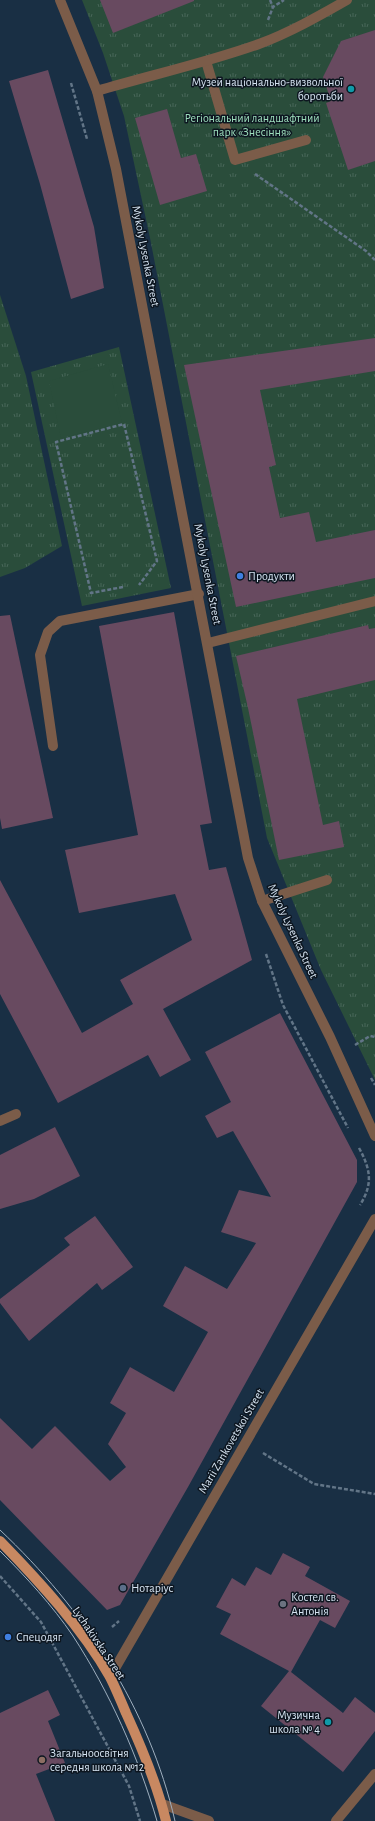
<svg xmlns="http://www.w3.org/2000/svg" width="375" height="1821" font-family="'Alegreya Sans',sans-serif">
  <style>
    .park { fill: url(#park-tufts) }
    .garden { fill: #2a4d3b }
    .building { fill: #684a60 }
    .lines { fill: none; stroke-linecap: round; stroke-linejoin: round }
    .path { stroke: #627587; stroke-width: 2.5; stroke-dasharray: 4 2; stroke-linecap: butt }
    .service { stroke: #7b5c49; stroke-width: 10 }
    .minor { stroke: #7b5c49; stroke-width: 10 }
    .primary { stroke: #c88861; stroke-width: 10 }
    .tram { stroke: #9fafbf; stroke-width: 1 }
    .culture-dot { fill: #0f9aa8; stroke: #0d1620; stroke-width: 1.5 }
    .shop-dot { fill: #3f7fe0; stroke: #0d1620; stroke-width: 1.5 }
    .service-dot { fill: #5c6f8a; stroke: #0d1620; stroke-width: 1.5 }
    .worship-dot { fill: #6b7280; stroke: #0d1620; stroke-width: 1.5 }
    .education-dot { fill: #8d6e63; stroke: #0d1620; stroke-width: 1.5 }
    .labels { text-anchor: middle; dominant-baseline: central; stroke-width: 3; stroke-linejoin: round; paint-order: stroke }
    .poi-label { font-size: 12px; fill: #d6e4f2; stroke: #0d1620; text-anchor: start }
    .park-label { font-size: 12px; fill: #9edfbd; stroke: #0d1620 }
    .street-label { font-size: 12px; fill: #d6e4f2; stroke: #0d1620 }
  </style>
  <defs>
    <pattern id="park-tufts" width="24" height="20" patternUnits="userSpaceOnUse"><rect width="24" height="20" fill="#2a4d3b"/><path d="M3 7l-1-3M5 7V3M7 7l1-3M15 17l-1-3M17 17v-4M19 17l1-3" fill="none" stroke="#486658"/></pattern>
  </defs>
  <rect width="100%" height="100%" fill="#192f44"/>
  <g class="park">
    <polygon points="82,0 375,0 375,1080 321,970 267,838 150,238 124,116 103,53"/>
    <polygon points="0,295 26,376 62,546 25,568 0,577"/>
    <polygon points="119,347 171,588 82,606 31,372"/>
  </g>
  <polygon class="garden" points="108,364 122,423 61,438 49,381"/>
  <g class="building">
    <polygon points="100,0 194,0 194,1 113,33"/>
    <polygon points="375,30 375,161 348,170 326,103 331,101 323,77 341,41"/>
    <polygon points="48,70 94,227 104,288 71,299 40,184 9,81"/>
    <polygon points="167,109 181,158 196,154 207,191 160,205 135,118"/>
    <polygon points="375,338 375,371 260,390 276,465 269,467 280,518 309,512 316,542 375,530 375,578 236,607 184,365"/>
    <polygon points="174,612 212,823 200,825 209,870 226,867 252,960 163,1009 191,1060 160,1077 148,1055 58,1103 0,994 0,880 82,1033 133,1004 120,980 192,940 175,894 79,913 65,850 138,835 99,626"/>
    <polygon points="10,615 53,818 2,829 0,818 0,616"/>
    <polygon points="368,625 369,629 375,628 375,680 297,699 323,825 339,821 344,847 279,860 248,708 236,656"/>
    <polygon points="280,1013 357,1160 357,1182 188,1487 120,1605 107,1610 0,1500 0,1418 32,1449 55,1426 110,1481 126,1467 108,1444 126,1413 110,1403 130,1367 174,1392 208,1332 163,1306 185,1266 227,1289 256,1243 221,1232 239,1190 271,1197 233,1131 217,1138 205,1116 231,1102 205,1052"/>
    <polygon points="55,1127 80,1176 34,1199 0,1209 0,1155"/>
    <polygon points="95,1216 133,1267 102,1290 97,1283 29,1341 0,1303 0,1299 70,1245 64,1238"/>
    <polygon points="283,1553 310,1567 305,1576 350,1601 335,1628 320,1620 291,1672 343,1713 355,1697 375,1713 375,1731 343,1772 261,1706 289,1671 220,1634 231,1614 216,1607 232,1578 245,1586 256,1567 271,1575"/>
    <polygon points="48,1690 60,1715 48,1721 65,1763 36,1774 55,1821 0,1821 0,1713"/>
  </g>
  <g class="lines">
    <g class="path">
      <polyline points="270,0 273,7"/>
      <polyline points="268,20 273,7 284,0"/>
      <polyline points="71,83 87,139"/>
      <polyline points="255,174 366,251 375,260"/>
      <polyline points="123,587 91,593 56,442 124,424 157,561 139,585"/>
      <polyline points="266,954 283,1005 348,1128"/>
      <polyline points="355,1045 370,1036 375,1037"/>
      <polyline points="371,1078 375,1085"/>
      <path d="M359,1148C371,1170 373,1184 360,1205"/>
      <polyline points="263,1453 314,1484 375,1494"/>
      <polyline points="0,1576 41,1622 129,1786 140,1821"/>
      <polyline points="112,1627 119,1621"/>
    </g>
    <g class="service">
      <polyline points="206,61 235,160 306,140"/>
      <path d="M97,91C151,75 206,63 259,44C289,33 319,16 347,0"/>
      <polyline points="208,643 375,601"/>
      <polyline points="53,746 40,655 48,632 60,621 199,594"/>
      <polyline points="262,901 327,880"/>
    </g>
    <g class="minor">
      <polyline points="60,0 97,91 116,169 248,858 262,901 330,1037 375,1136"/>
      <polyline points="0,1121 16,1114"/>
      <polyline points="110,1677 375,1219"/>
      <polyline points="162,1804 209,1821"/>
      <polyline points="336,1821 375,1774"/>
    </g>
    <path class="primary" d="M0,1541C39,1581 82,1628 110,1677C116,1689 121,1701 126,1713C142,1748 157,1784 166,1821"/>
    <g class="tram">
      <path d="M0,1530C84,1609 149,1708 175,1821"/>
      <path d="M0,1551C26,1577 52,1605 73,1636C110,1693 138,1756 157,1821"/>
    </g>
  </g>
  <g class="culture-dot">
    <circle cx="351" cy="89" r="4"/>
    <circle cx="328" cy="1722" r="4"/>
  </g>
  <g class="shop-dot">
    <circle cx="240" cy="576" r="4"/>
    <circle cx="8" cy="1637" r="4"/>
  </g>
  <circle class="service-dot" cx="123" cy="1588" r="4"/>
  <circle class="worship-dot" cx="283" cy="1604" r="4"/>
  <circle class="education-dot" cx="42" cy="1760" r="4"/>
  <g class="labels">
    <g class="poi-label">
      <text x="343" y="82" text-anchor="end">Музей національно-визвольної<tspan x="343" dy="14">боротьби</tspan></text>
      <text x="248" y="576">Продукти</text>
      <text x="131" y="1588">Нотаріус</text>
      <text x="291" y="1597">Костел св.<tspan x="291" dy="14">Антонія</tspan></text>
      <text x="16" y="1637">Спецодяг</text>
      <text x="320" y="1715" text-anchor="end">Музична<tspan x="320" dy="14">школа № 4</tspan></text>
      <text x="50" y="1753">Загальноосвітня<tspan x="50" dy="14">середня школа №12</tspan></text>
    </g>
    <g class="park-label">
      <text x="252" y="118">Регіональний ландшафтний<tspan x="252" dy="14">парк «Знесіння»</tspan></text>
    </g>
    <g class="street-label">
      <text transform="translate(146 256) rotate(79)">Mykoly Lysenka Street</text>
      <text transform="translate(208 574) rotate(79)">Mykoly Lysenka Street</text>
      <text transform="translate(293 931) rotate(65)">Mykoly Lysenka Street</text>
      <text transform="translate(231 1441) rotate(-60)">Marii Zankovetskoi Street</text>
      <text transform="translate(99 1643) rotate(56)">Lychakivska Street</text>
    </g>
  </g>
</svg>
